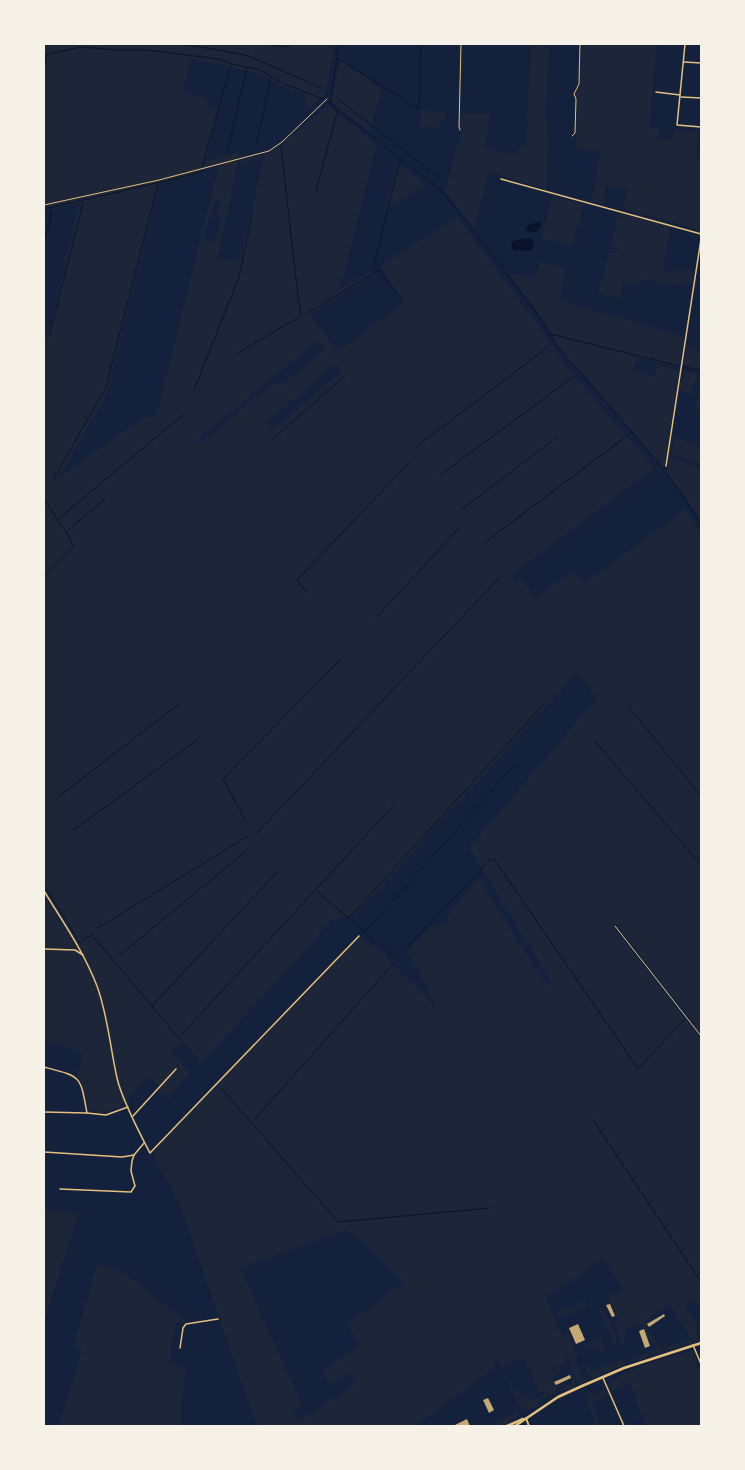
<svg xmlns="http://www.w3.org/2000/svg" width="745" height="1470" font-family="Mulish,sans-serif">
  <style>
    .green { fill: #1d2539; fill-rule: evenodd }
    .water { fill: #0b132b }
    .lines { fill: none; stroke-linecap: round; stroke-linejoin: round }
    .stream { stroke: #0b132b; stroke-width: 1 }
    .building { fill: #c6a872 }
    .path { stroke: #e5c07b; stroke-width: 1 }
    .service { stroke: #e5c07b; stroke-width: 1 }
    .minor { stroke: #e5c07b; stroke-width: 1.5 }
    .tertiary { stroke: #e5c07b; stroke-width: 2 }
    .secondary { stroke: #e5c07b; stroke-width: 2.5 }
  </style>
  <rect width="100%" height="100%" fill="#14213d"/>
  <g class="green">
    <path d="M44,44H333V56L325,94L303,114L306,103L305,95L287,88L257,73L190,58L183,93L205,97L210,107L219,110L205,161L239,152L232,192L217,258L240,261L264,157L242,164V160L269,153L278,148L328,105L376,145L340,289L373,270L378,272L310,314L338,352L404,302L380,266L457,217L529,313L566,366L654,468L511,575L517,582L521,579L535,598L574,570L585,583L685,510L701,533V1034L687,1015V1013L675,998L673,999L616,924L613,926L701,1039V1310L694,1299L686,1305L685,1307L696,1324L695,1331L699,1338L698,1341L670,1351L667,1350L664,1345L666,1347L691,1339L670,1304L645,1320L649,1326L647,1328L659,1347H662L663,1350L661,1353L654,1356L651,1352L657,1350L656,1348L657,1347L653,1341L649,1343L643,1324L626,1329L623,1345L617,1333L618,1331L615,1324L619,1322L608,1297L623,1290L603,1258L583,1271L584,1273L545,1297L558,1325L557,1326L563,1337L569,1335L575,1348L571,1355V1357L576,1350L579,1355L576,1356L575,1360L583,1378L587,1376L588,1379L587,1381L581,1384L578,1382L566,1355L564,1357L566,1362L551,1369L552,1372L561,1367L562,1370L552,1375L557,1392L544,1399L542,1398V1395L546,1392L545,1390L541,1393L539,1391L524,1358L510,1363L509,1362V1364L501,1368L497,1360L494,1361V1368L415,1426H257L181,1208L154,1157V1150L359,936L384,953L396,968L426,996L441,1017L407,950L430,927L446,925L450,912L478,878L547,986L552,983L469,848L597,698L577,673L356,914L331,920L292,966L199,1064L180,1042L171,1052L190,1073L168,1099L156,1088L158,1085L149,1076C133,1093 118,1118 92,1112C82,1103 86,1085 77,1075L83,1053L44,1041V337L49,331L79,203L44,211ZM219,165L156,416L144,417L58,478L107,393L159,184L201,173L202,170ZM216,199L221,200L216,216L222,218L214,242L203,239ZM318,340L325,350L280,386L274,382L200,444L197,440ZM336,364L341,372L272,429L267,422ZM346,1230L363,1242L404,1282L347,1325L361,1345L321,1372L331,1384L348,1373L356,1383L300,1421L292,1414L302,1405L240,1268Z"/>
    <polygon points="531,44 549,44 545,117 547,120 548,147 546,189 489,172 474,228 445,192 458,143 461,141 461,113 490,113 485,148 515,155 523,145 526,145"/>
    <polygon points="582,44 657,44 649,128 659,129 658,139 673,141 674,130 698,132 696,157 701,158 701,230 624,209 627,188 606,185 603,204 592,201 600,151 576,149 576,94 580,86"/>
    <polygon points="340,61 382,88 370,129 372,134 334,104 332,101"/>
    <polygon points="420,110 445,112 444,121 439,121 439,128 421,126"/>
    <polygon points="397,162 426,186 386,208"/>
    <polygon points="553,196 584,205 572,245 541,238"/>
    <path d="M622,214L670,226L663,272L675,270L694,271L692,283C682,288 656,281 645,279L640,280L639,286L623,282L620,299L598,294L609,253H616L618,248L612,242L618,215Z"/>
    <polygon points="540,261 565,268 561,285 563,286 560,300 684,337 680,365 677,364 676,367 636,357 633,370 652,377 655,377 658,365 679,371 666,456 663,469 639,439 592,386 593,384 583,373 581,374 557,345 550,329 508,272 535,279"/>
    <polygon points="689,347 701,352 701,362 699,369 683,365 686,349"/>
    <polygon points="684,371 698,374 691,394 679,390"/>
    <polygon points="698,397 701,397 701,412 694,409"/>
    <polygon points="675,437 701,447 701,460 699,464 672,454"/>
    <polygon points="669,457 701,469 701,520 667,472"/>
    <polygon points="44,1209 78,1214 44,1322"/>
    <polygon points="97,1265 116,1267 187,1322 176,1323 169,1363 185,1368 180,1426 59,1426 82,1351 74,1344"/>
    <polygon points="585,1301 587,1304 586,1307 562,1317 558,1315 557,1313"/>
    <path d="M597,1306L602,1308L603,1310L601,1311H604C608,1320 618,1337 616,1345L614,1346L612,1342L614,1340Z"/>
    <polygon points="601,1337 603,1345 606,1346 602,1352 583,1345"/>
    <polygon points="625,1347 630,1359 648,1353 648,1357 635,1362 631,1361 624,1348"/>
    <path d="M694,1350L697,1358L695,1361L697,1364L696,1369L698,1371L699,1368L701,1372V1426H647L642,1415L625,1423V1426L619,1410H620L625,1422L642,1414L637,1403L631,1384L612,1391L618,1407L614,1401L609,1384C626,1368 670,1357 694,1350Z"/>
    <polygon points="619,1353 622,1355 625,1361 622,1366 593,1378 590,1377 586,1368 587,1364 588,1364 591,1371 604,1365 605,1367 622,1359"/>
    <polygon points="569,1368 576,1383 575,1386 560,1391 559,1389 573,1383 569,1373"/>
    <polygon points="505,1373 514,1392 517,1391 523,1398 535,1394 536,1396 529,1399 532,1401 538,1398 540,1402 539,1405 528,1411 521,1408 517,1402 504,1374"/>
    <polygon points="605,1389 608,1396 592,1403 601,1426 595,1426 593,1422 594,1419 586,1401 588,1400 584,1395 590,1392 593,1395 598,1397 600,1395 599,1392"/>
    <path d="M516,1409L518,1414C516,1423 503,1426 494,1426L516,1411Z"/>
  </g>
  <g class="water">
    <polygon points="538,222 541,223 542,226 536,232 531,232 526,230 528,225"/>
    <path d="M530,238L534,240C535,245 533,248 530,251L514,250C511,247 510,245 513,241Z"/>
  </g>
  <g class="lines">
    <g class="stream">
      <polyline points="179,44 225,51 249,56 321,88"/>
      <polyline points="262,44 288,47 288,44"/>
      <polyline points="44,55 81,47 116,50 145,50 220,59 232,64 259,70 287,85 325,100"/>
      <polyline points="337,58 419,109 421,44"/>
      <polyline points="44,67 47,55"/>
      <polyline points="339,100 443,181"/>
      <polyline points="328,102 444,193 535,311 556,345 639,440 664,470"/>
      <path d="M330,103C332,83 337,64 338,44"/>
      <polyline points="256,146 271,77"/>
      <polyline points="227,154 247,68"/>
      <polyline points="202,167 231,65"/>
      <polyline points="316,191 338,109"/>
      <polyline points="44,209 157,183"/>
      <polyline points="44,241 50,222 51,208"/>
      <polyline points="373,270 400,160"/>
      <polyline points="309,312 379,270 402,300"/>
      <polyline points="550,334 679,366"/>
      <polyline points="44,342 49,336 83,203"/>
      <polyline points="236,354 301,316 298,296 281,148"/>
      <polyline points="683,367 701,371"/>
      <polyline points="194,390 239,277 253,211"/>
      <polyline points="275,437 346,375"/>
      <polyline points="413,449 548,347"/>
      <polyline points="666,473 701,523"/>
      <polyline points="439,476 573,377"/>
      <polyline points="53,480 106,387 158,183 201,172 201,170"/>
      <polyline points="44,499 66,532 106,498"/>
      <polyline points="461,510 557,437"/>
      <polyline points="57,520 184,414"/>
      <polyline points="484,543 632,432"/>
      <polyline points="44,576 74,546 66,532"/>
      <polyline points="307,593 297,580 410,462"/>
      <polyline points="375,619 459,528"/>
      <polyline points="628,706 701,796"/>
      <polyline points="594,740 701,865"/>
      <polyline points="57,798 180,703"/>
      <polyline points="246,821 223,779 340,660"/>
      <polyline points="74,830 197,740"/>
      <polyline points="254,836 500,577"/>
      <polyline points="494,859 638,1069 685,1019"/>
      <polyline points="44,885 80,943 83,941"/>
      <polyline points="318,892 396,959 491,859"/>
      <polyline points="349,918 543,705"/>
      <polyline points="98,928 248,836"/>
      <polyline points="365,932 517,762"/>
      <polyline points="84,939 92,935 198,1061"/>
      <polyline points="120,955 245,852"/>
      <polyline points="152,1006 279,870"/>
      <polyline points="181,1035 394,805"/>
      <polyline points="221,1088 338,1222 490,1208"/>
      <polyline points="591,1117 701,1282"/>
      <polyline points="253,1121 395,962"/>
    </g>
  </g>
  <g class="building">
    <polygon points="610,1304 615,1316 612,1317 606,1305"/>
    <polygon points="664,1314 665,1316 649,1327 647,1324"/>
    <polygon points="578,1324 585,1340 576,1344 569,1328"/>
    <polygon points="644,1329 650,1346 645,1348 639,1331"/>
    <polygon points="570,1375 571,1378 556,1385 554,1382"/>
    <polygon points="488,1398 494,1410 489,1413 483,1400"/>
    <polygon points="467,1419 470,1426 453,1426"/>
  </g>
  <g class="lines">
    <polyline class="path" points="44,205 159,180 269,151 282,142 327,99"/>
    <g class="service">
      <polyline points="460,130 459,126 461,44"/>
      <polyline points="572,136 575,133 576,99 574,94 579,84 580,44"/>
      <polyline points="615,926 701,1036"/>
    </g>
    <g class="minor">
      <polyline points="685,44 677,125 701,127"/>
      <polyline points="684,62 701,63"/>
      <polyline points="656,92 680,95"/>
      <polyline points="681,97 701,98"/>
      <polyline points="501,179 701,234"/>
      <polyline points="666,466 701,239"/>
      <path d="M44,891C63,922 84,952 97,986C108,1016 110,1047 117,1078C122,1100 139,1132 150,1153L359,936"/>
      <polyline points="44,949 75,950 83,955"/>
      <path d="M44,1067C82,1077 80,1075 87,1113"/>
      <polyline points="44,1112 87,1113 106,1115 128,1107"/>
      <polyline points="133,1116 176,1069"/>
      <polyline points="44,1152 122,1157 134,1155"/>
      <polyline points="60,1189 131,1192 135,1186 131,1171 132,1161 134,1155 144,1143"/>
      <polyline points="693,1345 701,1364"/>
      <polyline points="180,1348 183,1328 186,1324 218,1319"/>
      <polyline points="603,1378 624,1426"/>
    </g>
    <polyline class="tertiary" points="526,1418 529,1426"/>
    <g class="secondary">
      <polyline points="507,1426 523,1419"/>
      <polyline points="515,1426 558,1397 582,1386 624,1368 701,1343"/>
    </g>
  </g>
  <rect width="745" height="1470" fill="none" stroke="#f6f1e7" stroke-width="90"/>
</svg>
